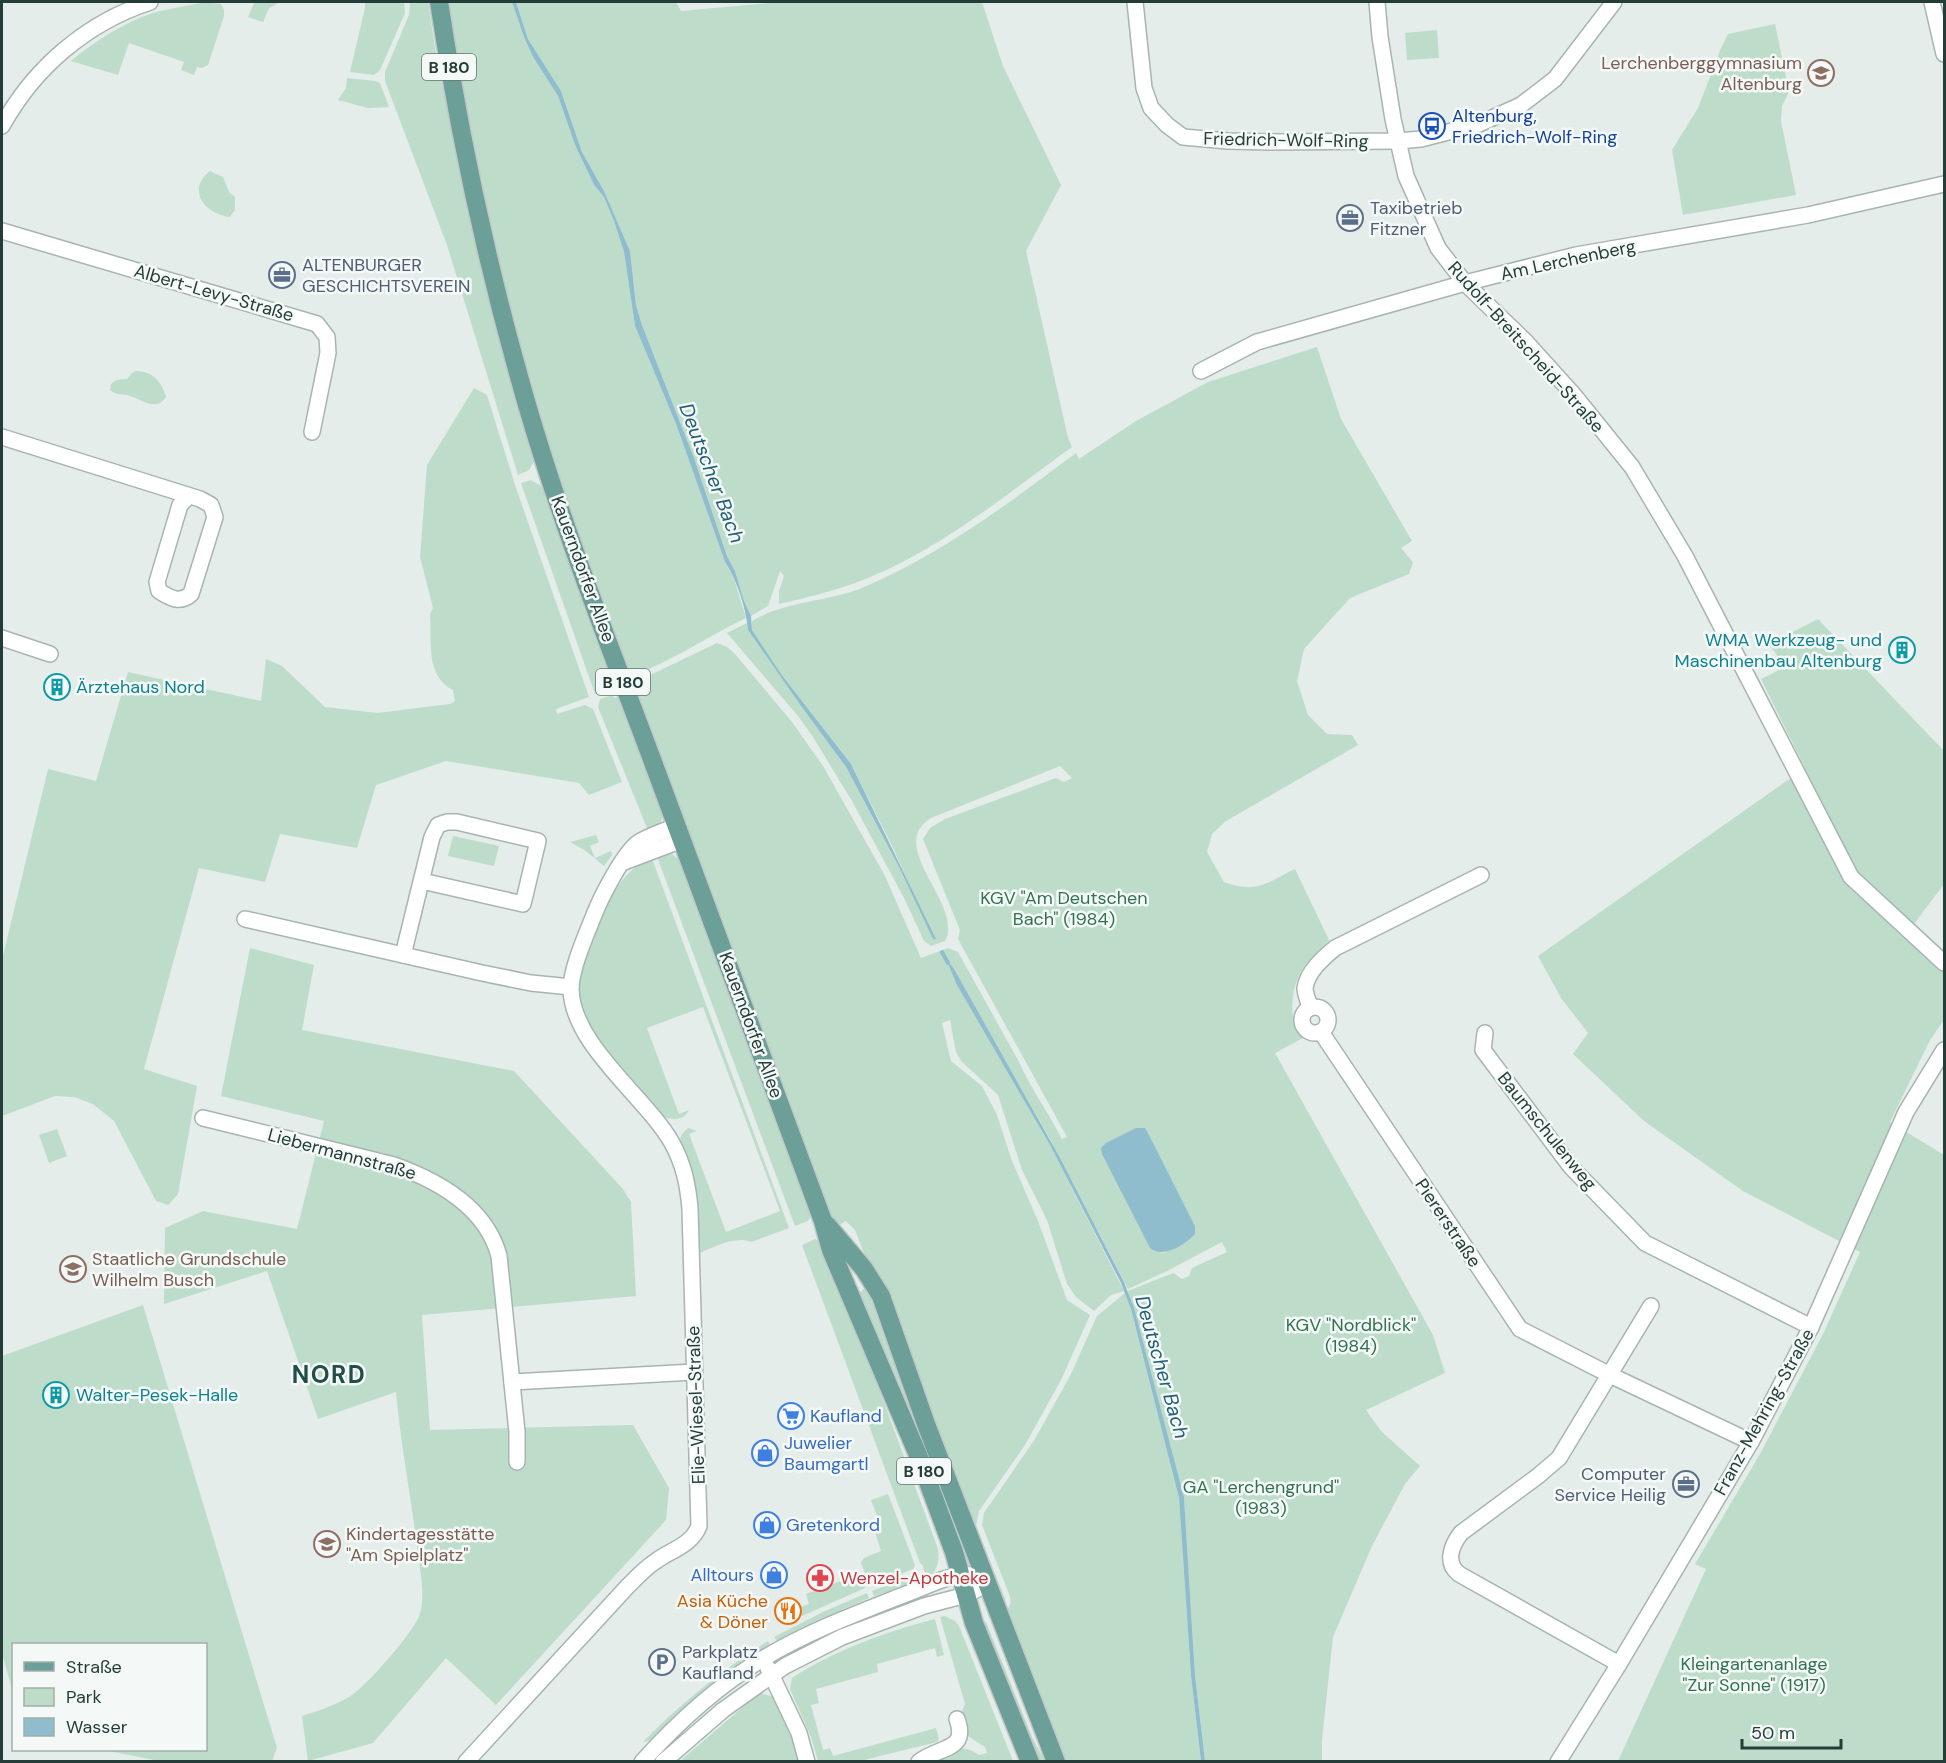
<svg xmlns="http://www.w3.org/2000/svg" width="1946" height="1763" font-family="'DM Sans',sans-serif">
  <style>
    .green { fill: #bedcca; fill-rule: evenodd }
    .water { fill: #90bdce }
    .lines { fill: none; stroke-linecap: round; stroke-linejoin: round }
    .stream { stroke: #90bdce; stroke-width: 4 }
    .minor-casing { stroke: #a7b5b1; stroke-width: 18 }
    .primary-casing { stroke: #c2c9c8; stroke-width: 21 }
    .minor { stroke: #fff; stroke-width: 15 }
    .primary { stroke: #6b9f98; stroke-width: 18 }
    .labels { text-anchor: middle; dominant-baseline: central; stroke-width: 5; stroke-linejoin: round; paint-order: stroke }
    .shield { fill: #f4f9f7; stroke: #627572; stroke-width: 1.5 }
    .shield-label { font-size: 16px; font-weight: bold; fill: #243d39 }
    .education-label { font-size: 18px; fill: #785e54; stroke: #f4f9f7; text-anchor: start }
    .transit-label { font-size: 18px; fill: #164399; stroke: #f4f9f7; text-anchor: start }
    .street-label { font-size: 18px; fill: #243d39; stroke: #f4f9f7 }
    .service-label { font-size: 18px; fill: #4e5e75; stroke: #f4f9f7; text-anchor: start }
    .culture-label { font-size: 18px; fill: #0d838f; stroke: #f4f9f7; text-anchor: start }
    .park-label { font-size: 18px; fill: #317251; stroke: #f4f9f7 }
    .shop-label { font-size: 18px; fill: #366cbe; stroke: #f4f9f7; text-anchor: start }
    .health-label { font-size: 18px; fill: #be3a42; stroke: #f4f9f7; text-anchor: start }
    .food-label { font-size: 18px; fill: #c56008; stroke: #f4f9f7; text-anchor: end }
    .water-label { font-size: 20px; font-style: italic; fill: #225f76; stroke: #f4f9f7 }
    .district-label { font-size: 24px; font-weight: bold; letter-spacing: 1.5px; fill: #214e48; stroke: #f4f9f7 }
  </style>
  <rect width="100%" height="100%" fill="#e4edea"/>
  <g class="green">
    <path d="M204,2L221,4L224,10V16L208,65L202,68L197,67L194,75L181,70L184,62L129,43L118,75L71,61C95,41 123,23 153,13C170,8 188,6 204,2Z"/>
    <polygon points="257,2 280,2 269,8 263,22 248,17 254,3"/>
    <polygon points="365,2 404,2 405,13 380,70 374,75 350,72 365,8"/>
    <polygon points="410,2 428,2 438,67 456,145 536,458 529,470 518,475 447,245 385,81 385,72 409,15"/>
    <path d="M449,2H512L524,37L533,57L558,96L575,145L594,185L604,197L614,221L624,252L635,326L676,424L725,562L734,579L746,618C708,636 673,661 633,675L628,673C604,608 578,542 557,476C507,321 472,163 449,2Z"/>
    <path d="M516,2H676L681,11L779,2H982L1003,66L1061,185L1026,251L1068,438L1072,447C1004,496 935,554 855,583C830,592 805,598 779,604V591L784,576L780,571L768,606L751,616L744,601L735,571L727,556L694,458L642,325L636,305L630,251L604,191L582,152L561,91L528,39Z"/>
    <polygon points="1775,24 1789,92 1782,106 1781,121 1796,195 1683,215 1672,150 1698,108 1721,48 1728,34"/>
    <polygon points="1437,30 1439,58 1407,60 1405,33"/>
    <polygon points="347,78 375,81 380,83 389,107 368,108 338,100 346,88"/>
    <path d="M210,171L223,177L229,192L235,197V210L230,217C205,214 186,190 210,171Z"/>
    <path d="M1317,347L1341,419L1412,541L1401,548L1413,562L1409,574L1350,598L1304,649L1297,681L1308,715L1327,734L1352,735L1358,745L1226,821L1212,834L1207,852L1224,882C1257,894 1266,883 1295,869L1329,940C1321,949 1307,960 1301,971C1291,990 1287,1022 1303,1038L1275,1053L1433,1335L1445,1373L1366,1410L1381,1431L1420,1466L1405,1484L1372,1546L1333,1637L1322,1740V1761H1205L1195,1675L1184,1497L1128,1291L1173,1273L1182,1279L1189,1276L1192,1268L1227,1252L1222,1242L1167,1271L1128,1289L1050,1139L975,1008L972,1009L1050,1145L1124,1291L1111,1295L1094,1311L1076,1297L1067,1284L1047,1220L1022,1170L998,1095L961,1061L956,1052L950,1020L942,1023L951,1061L982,1086L997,1115L1012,1161L1038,1221L1067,1300L1090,1315L1061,1380L1025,1445L979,1511L976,1526L1005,1599L1006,1605L1003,1609L855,1230L846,1221L836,1227L832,1221L634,691L638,689L642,679L717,643L727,647L735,654L792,722L823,766L884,874L921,958L948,948L958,952L1018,1060C1030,1087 1048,1112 1062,1139L1067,1137L958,939L960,930L923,839L930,828L945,819L1056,778L1064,782L1072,778L1060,766L931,818C884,846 965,905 945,941L931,946L924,941L904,898L852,801L813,737L798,716L727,633L747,623L748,630L801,706L846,767L899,867L933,938L894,850L851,764L781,674L757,639L752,630V621C785,601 827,602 862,588C940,555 1008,504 1076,453L1079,459L1136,421L1208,382ZM1145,1128L1195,1226L1189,1240L1163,1253Z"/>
    <path d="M136,371C153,371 162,382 166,397C155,413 140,398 127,395C120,394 116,395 110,390L111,384L116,380L127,379L132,373Z"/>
    <path d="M474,388L487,395L515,485L589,697L556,709L557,714L585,705L593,709L622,782L589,795L579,783L446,761L376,785L357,848L280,834L265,882L199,868L144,1069L197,1086L178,1194L168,1205L156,1201L114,1121L93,1104L74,1097L55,1096L2,1116V960L48,769L96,781L128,672L261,701L266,659L282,666L325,707L377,713L450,704L455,701L453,690C425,676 432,641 430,614L433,608L420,557L427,465Z"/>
    <polygon points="531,480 546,489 617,686 595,694 521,483"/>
    <polygon points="1818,619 1944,751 1944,884 1914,924 1944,952 1944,1020 1930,1040 1890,1122 1944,1155 1944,1761 1618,1761 1706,1569 1695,1564 1760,1454 1823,1334 1860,1252 1743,1191 1644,1121 1573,1054 1588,1033 1561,998 1538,956 1805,768 1761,679 1785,667 1769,644"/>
    <polygon points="613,695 614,698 621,696 664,816 658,826 649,833 598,707 600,699"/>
    <polygon points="596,835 599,842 590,846 595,858 611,851 612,855 604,866 586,851 570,842"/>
    <polygon points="453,836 499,846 494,866 448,856"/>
    <polygon points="669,851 684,865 813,1213 808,1221 795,1226 656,854"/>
    <path d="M651,856L789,1228L751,1242C734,1235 713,1248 697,1254L695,1190L690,1165L678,1145L682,1134L688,1128L697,1131L689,1134L726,1232L780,1211L703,1007L647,1028L679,1114L689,1110C683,1123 668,1119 657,1115C635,1087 587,1034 580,1002C574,975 588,942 600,918C615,889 622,874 651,856Z"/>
    <path d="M250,948L314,965L302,1030L514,1071L623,1189L631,1202L636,1296L422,1315L430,1430L633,1425L669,1488L666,1520L496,1705L446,1658L373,1743L308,1761L302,1716C318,1711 335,1705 349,1697C365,1688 414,1632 420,1614C425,1596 421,1574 418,1555C412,1501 401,1447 396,1392L318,1419L267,1271L164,1304L165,1228L203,1211L297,1229L324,1121L221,1096Z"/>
    <polygon points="57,1129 67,1156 49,1163 39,1135"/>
    <path d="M815,1239L826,1245L938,1549C940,1562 937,1572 926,1579L923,1566L920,1563L802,1245Z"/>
    <polygon points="864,1289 868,1291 963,1545 963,1549 960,1549 902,1392 860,1297 859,1293"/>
    <polygon points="1125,1293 1131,1309 1179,1498 1191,1676 1201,1761 1063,1761 1005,1615 1011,1602 1009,1594 982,1525 984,1513 1035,1439 1070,1376 1097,1316"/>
    <polygon points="143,1305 277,1748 272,1761 159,1761 104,1750 206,1750 206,1644 14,1644 13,1693 2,1653 2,1356"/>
    <polygon points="888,1494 915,1565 913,1569 870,1586 861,1563 864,1558 881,1551 875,1532 878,1531 874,1519 878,1518 871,1500"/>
    <polygon points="859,1574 865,1588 802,1616 798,1608 809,1604 806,1594"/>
    <polygon points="915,1575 919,1576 921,1583 899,1593 893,1590 874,1596 872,1591"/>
    <polygon points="927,1592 929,1598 784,1660 782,1656 826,1632"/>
    <polygon points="867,1593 869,1598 825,1617 778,1642 774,1637 823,1612"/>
    <path d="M945,1616L955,1621L959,1626L1013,1761L936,1762L939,1755C956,1749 963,1744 979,1755L987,1753L985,1747L968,1736L960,1716L965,1704L940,1617Z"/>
    <path d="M935,1619L944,1655L937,1657L935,1648L877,1664L878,1672L816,1689L819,1703L811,1705L823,1750L830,1748L833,1756L936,1728L939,1739L937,1742L860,1761H818L811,1737L790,1689L792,1678C835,1650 886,1632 935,1619Z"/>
    <polygon points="986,1622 1033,1739 1045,1761 1037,1761 982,1623"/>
    <path d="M768,1641L770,1645L750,1658L653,1740L643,1742C681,1703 722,1670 768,1641Z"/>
    <polygon points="759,1693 775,1697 790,1726 801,1762 679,1762"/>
  </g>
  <g class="water">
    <path d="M512,2H516L528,39L561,91L582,152L604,191L630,251L636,305L642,325L694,458L727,556L735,571L744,601L751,616L752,630L781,674L851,764L936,939H933L899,867L846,767L801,706L748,630C746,608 737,580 725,562L676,424L635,326L624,252L614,221L604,197L594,185L575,145L558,96L533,57L524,37Z"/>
    <polygon points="946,959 954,969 1059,1156 1124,1282 1134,1308 1184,1497 1195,1675 1205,1761 1201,1761 1191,1676 1179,1498 1131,1309 1121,1283 1050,1145 957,985"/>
    <path d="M1136,1128H1145L1149,1135L1195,1226V1234C1185,1245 1163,1259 1150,1248L1102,1154L1101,1148L1106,1143Z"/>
  </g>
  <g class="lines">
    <polyline class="stream" points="942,952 948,963"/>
    <defs>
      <g id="minor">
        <polyline points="1135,2 1144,88 1151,108 1167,125 1183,137 1228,141 1271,142 1398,141 1421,139 1479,124 1521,105 1555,79 1614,2"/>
        <polyline points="1377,2 1380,37 1393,119 1406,176 1438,248 1465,283 1526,342 1573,394 1632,467 1685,556 1851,877 1944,963"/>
        <polyline points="1932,2 1944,54"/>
        <path d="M2,126C34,68 86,23 150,2"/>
        <polyline points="2,231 317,324 327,337 328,353 312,432"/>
        <polyline points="1201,371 1257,342 1465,283 1576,255 1808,215 1944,184"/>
        <path d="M2,437L200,499L211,505L215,517L191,594C180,604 170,598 159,591L157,582L180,505L189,496"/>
        <polyline points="2,638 50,654"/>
        <polyline points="624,862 682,840"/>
        <polyline points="245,919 482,973 531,983 571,987"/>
        <polyline points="403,955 432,837 438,825 447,822 457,822 538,841 523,904 422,881"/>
        <circle cx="1315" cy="1020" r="13"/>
        <path d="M1310,1008C1309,1002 1305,994 1305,988C1307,972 1323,958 1335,948L1481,875"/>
        <polyline points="1321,1032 1520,1329 1610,1375 1751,1442"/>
        <polyline points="1485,1033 1483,1050 1571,1167 1645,1243 1811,1327"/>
        <path d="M203,1118L394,1165C439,1181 486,1207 499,1256L517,1432V1462"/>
        <polyline points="512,1382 694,1372"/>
        <path d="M1619,1664L1459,1574C1445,1563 1451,1546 1461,1533L1538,1476L1559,1458L1651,1306"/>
        <polyline points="768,1668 799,1733 807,1762"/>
        <path d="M466,1762L627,1587C636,1578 645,1568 656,1561C671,1550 692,1545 699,1526L690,1209C688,1185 684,1165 672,1143C646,1097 572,1045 571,989C571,969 586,935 594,915C601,897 624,852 639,842C651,835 665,831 677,825"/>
        <path d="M642,1762C677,1723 719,1685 764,1658C809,1631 858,1613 906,1594C929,1586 960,1567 984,1578L976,1590L966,1595L924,1606L842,1637L785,1666L723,1710L663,1762"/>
        <path d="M919,1762C938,1746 969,1752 957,1719"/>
        <polyline points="1558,1762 1619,1664 1751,1442 1811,1327 1906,1112 1944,1050"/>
      </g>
      <g id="primary">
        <path d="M439,2C458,127 484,251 518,373C554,505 605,634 653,762C710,915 767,1068 823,1221L831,1250L918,1455L954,1552L974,1623L1030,1762"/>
        <polyline points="827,1225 864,1269 881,1296 926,1424 1056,1762"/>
      </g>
    </defs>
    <use href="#minor" class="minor-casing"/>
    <use href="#primary" class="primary-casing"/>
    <use href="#minor" class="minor"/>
    <use href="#primary" class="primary"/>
  </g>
  <defs>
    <symbol id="school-ring" viewBox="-11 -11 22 22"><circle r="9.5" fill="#f4f9f7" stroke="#8d6e63" stroke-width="1.5"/><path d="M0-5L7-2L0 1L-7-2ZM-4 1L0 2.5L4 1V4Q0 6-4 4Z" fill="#8d6e63"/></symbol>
    <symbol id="bus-ring" viewBox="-11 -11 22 22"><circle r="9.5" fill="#f4f9f7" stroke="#1a4fb4" stroke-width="1.5"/><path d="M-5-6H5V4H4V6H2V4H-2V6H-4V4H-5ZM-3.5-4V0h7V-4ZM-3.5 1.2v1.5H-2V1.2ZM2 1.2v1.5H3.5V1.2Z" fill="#1a4fb4"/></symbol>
    <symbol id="office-ring" viewBox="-11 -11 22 22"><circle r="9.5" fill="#f4f9f7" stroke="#5c6f8a" stroke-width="1.5"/><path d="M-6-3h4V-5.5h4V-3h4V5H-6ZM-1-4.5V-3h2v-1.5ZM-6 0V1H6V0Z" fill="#5c6f8a"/></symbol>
    <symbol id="building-ring" viewBox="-11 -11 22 22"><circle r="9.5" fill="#f4f9f7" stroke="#0f9aa8" stroke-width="1.5"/><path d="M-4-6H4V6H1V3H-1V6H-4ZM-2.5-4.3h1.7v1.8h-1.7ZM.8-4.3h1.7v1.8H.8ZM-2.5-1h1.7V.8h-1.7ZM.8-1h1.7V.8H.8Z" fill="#0f9aa8"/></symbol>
    <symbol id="supermarket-ring" viewBox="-11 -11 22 22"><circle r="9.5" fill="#f4f9f7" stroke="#3f7fe0" stroke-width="1.5"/><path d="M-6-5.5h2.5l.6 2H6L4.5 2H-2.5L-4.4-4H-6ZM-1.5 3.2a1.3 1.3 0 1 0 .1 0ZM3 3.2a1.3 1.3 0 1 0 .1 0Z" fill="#3f7fe0"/></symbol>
    <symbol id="shop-ring" viewBox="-11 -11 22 22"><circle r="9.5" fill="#f4f9f7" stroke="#3f7fe0" stroke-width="1.5"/><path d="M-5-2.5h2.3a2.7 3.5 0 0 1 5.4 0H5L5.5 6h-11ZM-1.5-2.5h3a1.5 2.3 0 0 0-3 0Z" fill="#3f7fe0"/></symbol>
    <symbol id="pharmacy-ring" viewBox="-11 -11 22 22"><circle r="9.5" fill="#f4f9f7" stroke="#e0444e" stroke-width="1.5"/><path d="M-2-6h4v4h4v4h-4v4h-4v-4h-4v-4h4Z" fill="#e0444e"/></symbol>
    <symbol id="restaurant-ring" viewBox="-11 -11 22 22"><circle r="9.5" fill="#f4f9f7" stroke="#e8710a" stroke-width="1.5"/><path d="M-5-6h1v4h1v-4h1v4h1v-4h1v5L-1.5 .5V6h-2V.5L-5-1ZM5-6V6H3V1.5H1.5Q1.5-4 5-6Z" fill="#e8710a"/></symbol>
    <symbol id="parking-ring" viewBox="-11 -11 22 22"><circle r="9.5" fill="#f4f9f7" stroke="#5c6f8a" stroke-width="1.5"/><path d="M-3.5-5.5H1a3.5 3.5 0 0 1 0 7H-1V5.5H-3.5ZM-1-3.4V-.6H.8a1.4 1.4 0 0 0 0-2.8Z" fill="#5c6f8a"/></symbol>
  </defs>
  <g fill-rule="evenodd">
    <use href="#school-ring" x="1806" y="58" width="30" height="30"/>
    <use href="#bus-ring" x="1417" y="111" width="30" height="30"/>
    <use href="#office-ring" x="1335" y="203" width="30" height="30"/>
    <use href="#office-ring" x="267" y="260" width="30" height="30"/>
    <use href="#building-ring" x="1887" y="635" width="30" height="30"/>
    <use href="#building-ring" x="42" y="672" width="30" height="30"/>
    <use href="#school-ring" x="58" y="1254" width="30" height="30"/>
    <use href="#building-ring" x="41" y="1380" width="30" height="30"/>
    <use href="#supermarket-ring" x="776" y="1401" width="30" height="30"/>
    <use href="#shop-ring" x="750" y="1438" width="30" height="30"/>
    <use href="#office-ring" x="1671" y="1469" width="30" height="30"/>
    <use href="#shop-ring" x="752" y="1510" width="30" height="30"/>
    <use href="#school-ring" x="312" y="1529" width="30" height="30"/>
    <use href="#shop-ring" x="759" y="1560" width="30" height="30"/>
    <use href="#pharmacy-ring" x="805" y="1563" width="30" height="30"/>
    <use href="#restaurant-ring" x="773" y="1596" width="30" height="30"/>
    <use href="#parking-ring" x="647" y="1647" width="30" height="30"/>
  </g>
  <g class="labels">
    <g class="shield">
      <rect x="422" y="54" width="54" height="26" rx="4.5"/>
      <rect x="596" y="669" width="54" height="26" rx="4.5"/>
      <rect x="897" y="1458" width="54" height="26" rx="4.5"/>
    </g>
    <g class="shield-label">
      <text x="449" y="67">B 180</text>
      <text x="623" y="682">B 180</text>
      <text x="924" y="1471">B 180</text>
    </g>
    <g class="education-label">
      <text x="1802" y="63" text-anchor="end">Lerchenberggymnasium<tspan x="1802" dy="21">Altenburg</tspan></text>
      <text x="92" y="1259">Staatliche Grundschule<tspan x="92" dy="21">Wilhelm Busch</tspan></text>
      <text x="346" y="1534">Kindertagesstätte<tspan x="346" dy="21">"Am Spielplatz"</tspan></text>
    </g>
    <g class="transit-label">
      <text x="1452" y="116">Altenburg,<tspan x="1452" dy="21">Friedrich-Wolf-Ring</tspan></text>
    </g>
    <g class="street-label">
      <text transform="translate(1286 140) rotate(1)">Friedrich-Wolf-Ring</text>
      <text transform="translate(1568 260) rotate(-12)">Am Lerchenberg</text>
      <text transform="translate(214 293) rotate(16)">Albert-Levy-Straße</text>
      <text transform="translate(1526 347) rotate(48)">Rudolf-Breitscheid-Straße</text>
      <text transform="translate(583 569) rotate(70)">Kauerndorfer Allee</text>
      <text transform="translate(751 1025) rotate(70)">Kauerndorfer Allee</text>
      <text transform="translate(1547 1131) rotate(51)">Baumschulenweg</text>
      <text transform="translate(342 1154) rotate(15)">Liebermannstraße</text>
      <text transform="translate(1448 1223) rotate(56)">Piererstraße</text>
      <text transform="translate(696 1405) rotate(-92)">Elie-Wiesel-Straße</text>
      <text transform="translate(1764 1412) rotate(-61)">Franz-Mehring-Straße</text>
    </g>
    <g class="service-label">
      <text x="1370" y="208">Taxibetrieb<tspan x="1370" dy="21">Fitzner</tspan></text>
      <text x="302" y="265">ALTENBURGER<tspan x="302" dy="21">GESCHICHTSVEREIN</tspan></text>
      <text x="1666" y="1474" text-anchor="end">Computer<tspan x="1666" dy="21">Service Heilig</tspan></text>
      <text x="682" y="1652">Parkplatz<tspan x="682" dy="21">Kaufland</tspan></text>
    </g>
    <g class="culture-label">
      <text x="1882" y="640" text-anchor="end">WMA Werkzeug- und<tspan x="1882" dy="21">Maschinenbau Altenburg</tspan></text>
      <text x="76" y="687">Ärztehaus Nord</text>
      <text x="76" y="1395">Walter-Pesek-Halle</text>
    </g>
    <g class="park-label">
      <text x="1064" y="898">KGV "Am Deutschen<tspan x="1064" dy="21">Bach" (1984)</tspan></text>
      <text x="1351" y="1325">KGV "Nordblick"<tspan x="1351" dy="21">(1984)</tspan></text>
      <text x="1261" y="1487">GA "Lerchengrund"<tspan x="1261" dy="21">(1983)</tspan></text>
      <text x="1754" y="1664">Kleingartenanlage<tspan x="1754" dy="21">"Zur Sonne" (1917)</tspan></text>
    </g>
    <g class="shop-label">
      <text x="810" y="1416">Kaufland</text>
      <text x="784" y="1443">Juwelier<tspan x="784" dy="21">Baumgartl</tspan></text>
      <text x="786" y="1525">Gretenkord</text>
      <text x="754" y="1575" text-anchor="end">Alltours</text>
    </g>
    <g class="health-label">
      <text x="840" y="1578">Wenzel-Apotheke</text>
    </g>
    <g class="food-label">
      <text x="768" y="1601">Asia Küche<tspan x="768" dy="21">&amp; Döner</tspan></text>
    </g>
    <g class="water-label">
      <text transform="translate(712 473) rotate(69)">Deutscher Bach</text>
      <text transform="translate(1162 1367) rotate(74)">Deutscher Bach</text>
    </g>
    <g class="district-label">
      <text x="329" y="1374">NORD</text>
    </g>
  </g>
  <rect width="1946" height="1763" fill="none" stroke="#243d39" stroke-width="6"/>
  <rect x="12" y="1643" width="195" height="108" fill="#f4f9f7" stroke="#a1aeab" stroke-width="1.5"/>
  <rect x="24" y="1662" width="30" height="9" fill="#6b9f98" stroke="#a1aeab" stroke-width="1.5"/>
  <text x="66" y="1673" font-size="18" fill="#243d39">Straße</text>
  <rect x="24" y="1688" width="30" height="18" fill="#bedcca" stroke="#a1aeab" stroke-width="1.5"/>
  <text x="66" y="1703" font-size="18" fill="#243d39">Park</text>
  <rect x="24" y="1718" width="30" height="18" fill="#90bdce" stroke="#a1aeab" stroke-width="1.5"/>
  <text x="66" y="1733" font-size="18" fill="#243d39">Wasser</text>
  <path d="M1742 1739v9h99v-9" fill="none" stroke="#243d39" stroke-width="3"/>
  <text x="1751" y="1739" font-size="18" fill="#243d39" stroke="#f4f9f7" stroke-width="4.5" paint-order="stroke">50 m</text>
</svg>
